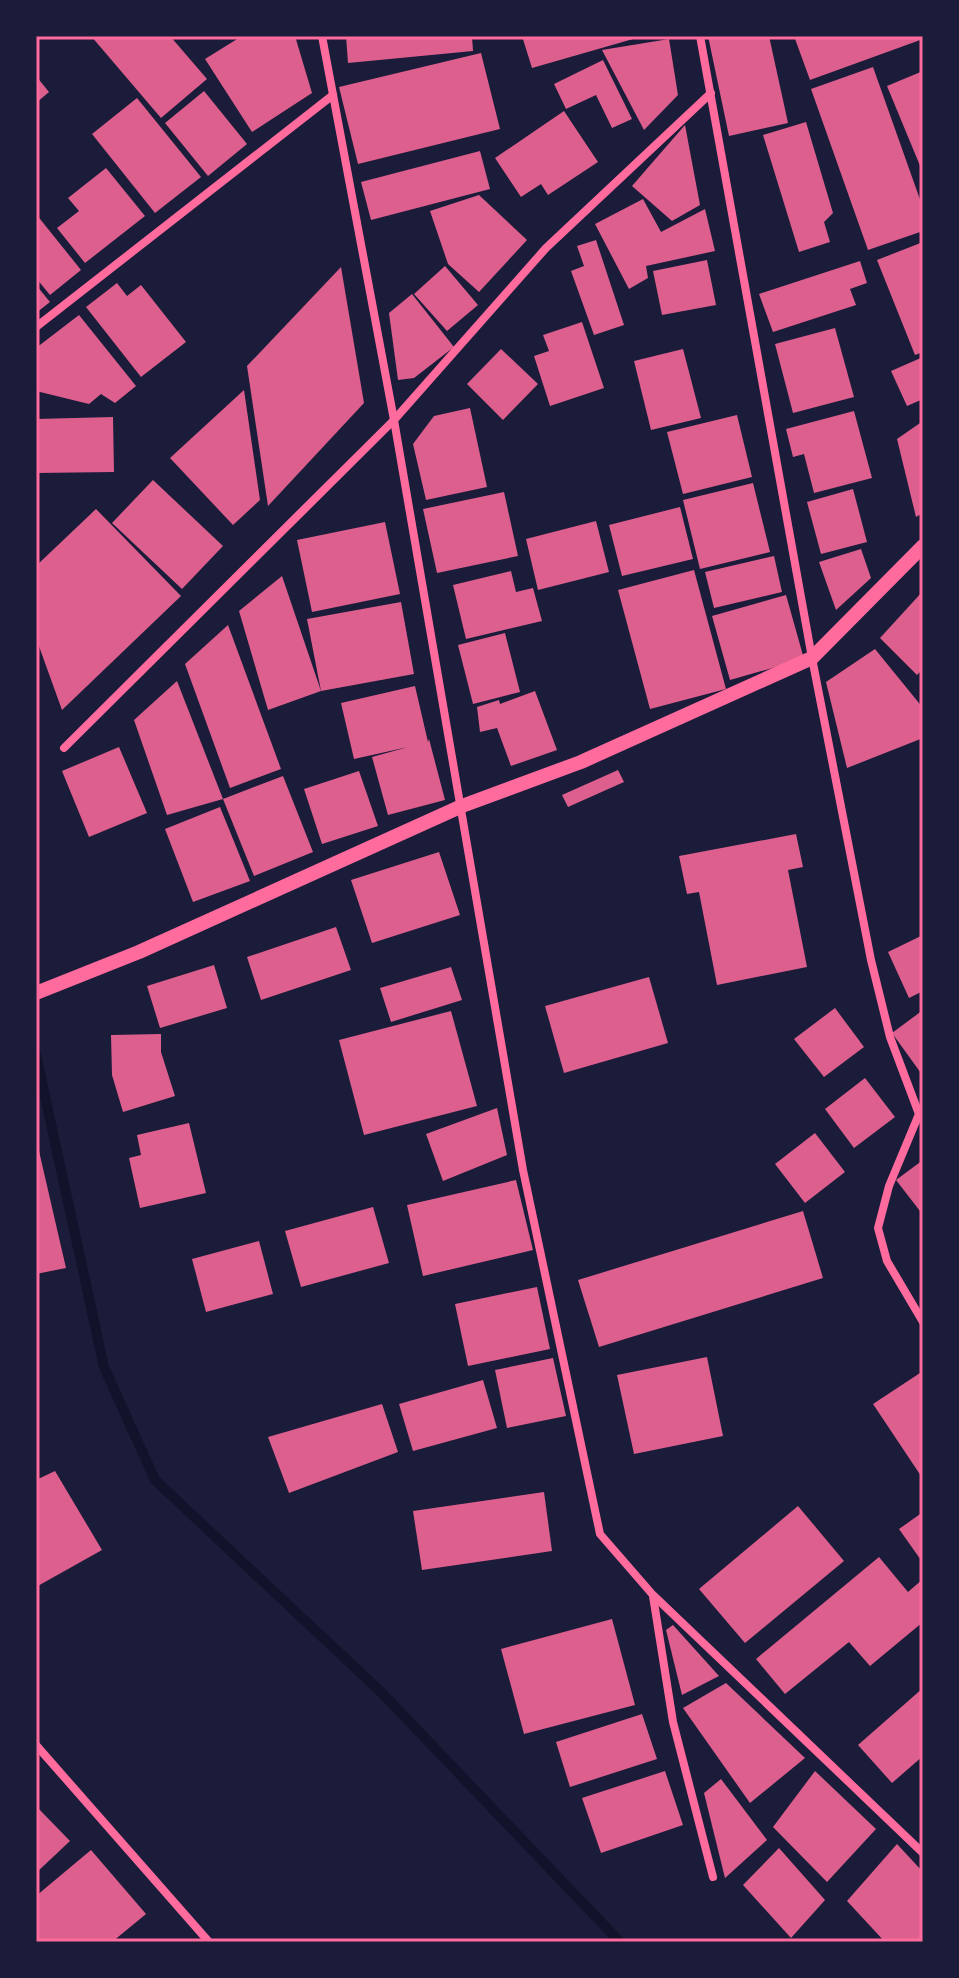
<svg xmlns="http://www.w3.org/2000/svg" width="959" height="1978" font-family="'DM Sans',sans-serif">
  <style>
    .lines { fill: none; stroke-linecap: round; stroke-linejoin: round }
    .stream { stroke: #12122b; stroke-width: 10 }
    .building { fill: #dd5f8e }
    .minor { stroke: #ff6b9d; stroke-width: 8 }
    .tertiary { stroke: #ff6b9d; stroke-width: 14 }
    .neatline { fill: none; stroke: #ff6b9d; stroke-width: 3 }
  </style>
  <rect width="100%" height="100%" fill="#1b1b3a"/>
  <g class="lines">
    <polyline class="stream" points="36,1055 104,1367 155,1480 382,1693 620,1942"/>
  </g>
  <g class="building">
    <polygon points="91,36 170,36 207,79 161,118"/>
    <polygon points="242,36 295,36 312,93 252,132 205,59"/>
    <polygon points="346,36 472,36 473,51 348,63"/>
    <polygon points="522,36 640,36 640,37 532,68"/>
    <polygon points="708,36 769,36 788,123 729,136"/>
    <polygon points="794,36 923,36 923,39 810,80"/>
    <polygon points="669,39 678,95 644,130 602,50"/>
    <polygon points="481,53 500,129 358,164 339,87"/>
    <polygon points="603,60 632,119 612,128 596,95 566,109 554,84"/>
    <polygon points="873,67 923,208 923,231 868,250 811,89"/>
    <polygon points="923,71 923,173 887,86"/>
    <polygon points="36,76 49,92 36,103"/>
    <polygon points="204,91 247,144 208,176 165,123"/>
    <polygon points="137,98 201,177 155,213 92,134"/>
    <polygon points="564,111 598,162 548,195 541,184 521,197 495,158"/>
    <polygon points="806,122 833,213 824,222 830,242 799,252 763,135"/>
    <polygon points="685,125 700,205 672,221 632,186"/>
    <polygon points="480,151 490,189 371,220 361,182"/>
    <polygon points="106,168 145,216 85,263 57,228 79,211 68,198"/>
    <polygon points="479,195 527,240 479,292 448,264 430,211"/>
    <polygon points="643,199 661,232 705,209 715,251 646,266 648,278 629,289 595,224"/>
    <polygon points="36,214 81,270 50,295 36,278"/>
    <polygon points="596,240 624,325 594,335 571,271 584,266 577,246"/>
    <polygon points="923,242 923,352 915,355 877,260"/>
    <polygon points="707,260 716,305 662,315 653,271"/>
    <polygon points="860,261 867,283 850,289 856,305 773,332 759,294"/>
    <polygon points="445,266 478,305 447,331 414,294"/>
    <polygon points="341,267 364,403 268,506 247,366"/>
    <polygon points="117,283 127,296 141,285 186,342 141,377 86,307"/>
    <polygon points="36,285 50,302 36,313"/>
    <polygon points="412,294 454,347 414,378 398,380 389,313"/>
    <polygon points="79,315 136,386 115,403 101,394 89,404 36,391 36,348"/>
    <polygon points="582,322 604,388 550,406 534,356 549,351 543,335"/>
    <polygon points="835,328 854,397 793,413 775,344"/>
    <polygon points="501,349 538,384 503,420 467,384"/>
    <polygon points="683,349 701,418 651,430 634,361"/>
    <polygon points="923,357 923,399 907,406 891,371"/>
    <polygon points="244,390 260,500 233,525 170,458"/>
    <polygon points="470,408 487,487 426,500 413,444 434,416"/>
    <polygon points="854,411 872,478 814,493 804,454 793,457 786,429"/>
    <polygon points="737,415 752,477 683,494 667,432"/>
    <polygon points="113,417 114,472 36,473 36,419"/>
    <polygon points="923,421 923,513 916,517 897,439"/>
    <polygon points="153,480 223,546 182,589 112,523"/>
    <polygon points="753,483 770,552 700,569 683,500"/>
    <polygon points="853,489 867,542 821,554 807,502"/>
    <polygon points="504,492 518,556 437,573 423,509"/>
    <polygon points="680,507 693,559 622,576 609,525"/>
    <polygon points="96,509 181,596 62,710 36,638 36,566"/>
    <polygon points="596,521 609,572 538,590 526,539"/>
    <polygon points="385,522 400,594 312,612 297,540"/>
    <polygon points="861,549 871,578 836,610 819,562"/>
    <polygon points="774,556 782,592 714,608 705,572"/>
    <polygon points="694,570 726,689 650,709 618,590"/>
    <polygon points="511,571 516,592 533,588 542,621 466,639 453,585"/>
    <polygon points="282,576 321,691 268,710 239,611"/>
    <polygon points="923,591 923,669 917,675 880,638"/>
    <polygon points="786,595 804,659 730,680 712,616"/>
    <polygon points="401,602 414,674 321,691 307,619"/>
    <polygon points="228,625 281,769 230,788 185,664"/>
    <polygon points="505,633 520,692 473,704 458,645"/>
    <polygon points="875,649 923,708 923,738 847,768 826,682"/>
    <polygon points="177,681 223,799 167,815 134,720"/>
    <polygon points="415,686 428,742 429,739 445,800 388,815 372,757 408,747 354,759 341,703"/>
    <polygon points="535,691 557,750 511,766 497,728 480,732 477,707 499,700 500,704"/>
    <polygon points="119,747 147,813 89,837 62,771"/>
    <polygon points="618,770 624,782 568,807 562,795"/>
    <polygon points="359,771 378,826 322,844 304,789"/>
    <polygon points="283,776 313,852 254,876 223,799"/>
    <polygon points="220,807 250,881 193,902 165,829"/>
    <polygon points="796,834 803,867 788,870 807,967 717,985 699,892 687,894 679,856"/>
    <polygon points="439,852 460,915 372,943 351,880"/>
    <polygon points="336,927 351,970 261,1000 247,957"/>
    <polygon points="923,935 923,991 909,998 888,952"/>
    <polygon points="214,965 227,1008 160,1028 147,986"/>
    <polygon points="451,967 462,1000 391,1022 380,988"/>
    <polygon points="649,977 668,1043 564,1073 545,1006"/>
    <polygon points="835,1008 864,1047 824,1077 794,1039"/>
    <polygon points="923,1010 923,1076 892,1033"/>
    <polygon points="451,1011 477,1106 364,1135 339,1040"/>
    <polygon points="161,1034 161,1052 175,1096 123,1112 112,1075 111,1035"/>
    <polygon points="865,1078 895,1117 854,1148 825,1109"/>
    <polygon points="497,1108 507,1155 443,1181 426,1134"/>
    <polygon points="189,1123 206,1193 140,1208 129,1158 141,1155 137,1135"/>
    <polygon points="815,1133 845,1172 805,1203 775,1164"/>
    <polygon points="36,1138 66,1268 36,1274"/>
    <polygon points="923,1160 923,1215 896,1180"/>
    <polygon points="516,1180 533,1250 423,1276 407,1205"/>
    <polygon points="373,1207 389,1263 301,1287 285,1231"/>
    <polygon points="803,1211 823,1278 599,1347 578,1280"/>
    <polygon points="259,1241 273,1294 206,1312 192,1259"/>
    <polygon points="537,1287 550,1349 468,1366 455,1304"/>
    <polygon points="707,1357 723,1436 634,1454 617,1375"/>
    <polygon points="553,1358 566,1416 507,1428 495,1370"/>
    <polygon points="923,1371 923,1479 873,1404"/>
    <polygon points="483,1380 497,1428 413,1451 399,1404"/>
    <polygon points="382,1404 398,1452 289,1493 268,1437"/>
    <polygon points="55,1471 102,1550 36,1587 36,1480"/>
    <polygon points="544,1492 552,1551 422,1570 413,1511"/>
    <polygon points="798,1506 844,1561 745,1643 699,1589"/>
    <polygon points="923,1512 923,1563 899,1529"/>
    <polygon points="879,1557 908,1592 923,1579 923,1622 870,1666 849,1642 785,1694 756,1659"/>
    <polygon points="612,1619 635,1705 524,1734 501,1649"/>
    <polygon points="673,1625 719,1676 682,1695 666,1630"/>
    <polygon points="726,1683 805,1758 750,1803 683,1708"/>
    <polygon points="923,1688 923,1756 892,1783 858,1745"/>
    <polygon points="642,1714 657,1759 570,1787 556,1742"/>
    <polygon points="665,1771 683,1825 601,1853 582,1798"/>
    <polygon points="815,1771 876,1829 827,1882 773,1827"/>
    <polygon points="721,1779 767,1840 725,1878 704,1793"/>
    <polygon points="36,1806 70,1841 36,1873"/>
    <polygon points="897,1844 923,1872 923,1942 885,1942 847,1901"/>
    <polygon points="779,1848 825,1900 791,1938 743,1885"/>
    <polygon points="91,1850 146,1914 112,1942 36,1942 36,1896"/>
  </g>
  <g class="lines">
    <g class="minor">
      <polyline points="322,36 394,420 523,1170 600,1534 653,1595 923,1853"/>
      <polyline points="700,36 812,658 871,960 890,1037 919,1114 923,1117"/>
      <polyline points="36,327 333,95"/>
      <polyline points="64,748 394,420 546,248 711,93"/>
      <polyline points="919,1114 889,1186 878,1228 887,1261 923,1322"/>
      <polyline points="653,1596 673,1722 713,1877"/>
      <polyline points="36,1745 209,1942"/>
    </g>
    <polyline class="tertiary" points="36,993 139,952 462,806 581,762 812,658 923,546"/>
  </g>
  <rect width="959" height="1978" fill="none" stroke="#1b1b3a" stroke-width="76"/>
  <rect x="38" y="38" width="883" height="1902" class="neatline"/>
</svg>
